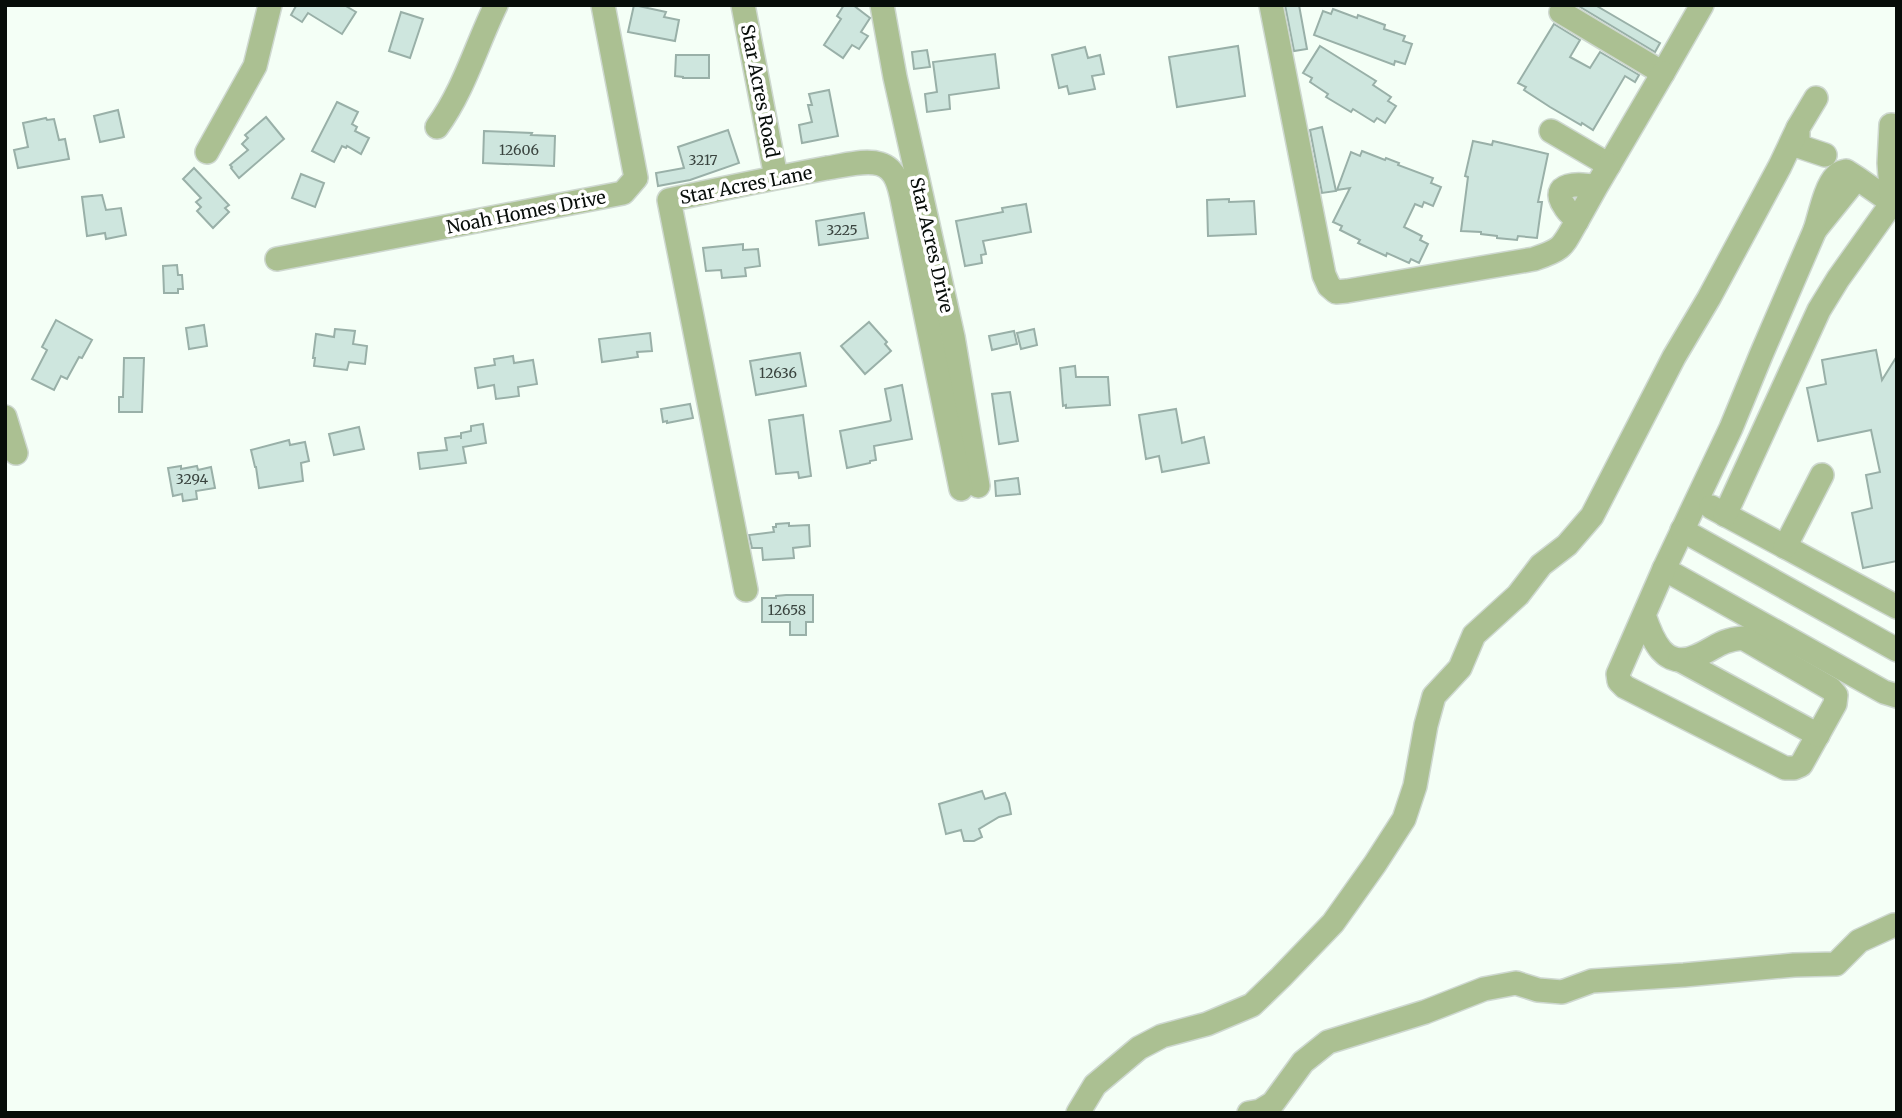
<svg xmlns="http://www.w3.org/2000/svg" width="1902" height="1118" font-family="Merriweather,serif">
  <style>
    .building { fill: #cee6de; stroke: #99b0a8; stroke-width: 2 }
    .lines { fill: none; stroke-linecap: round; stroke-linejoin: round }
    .minor-casing { stroke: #ced8d0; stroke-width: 26 }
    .minor { stroke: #abc092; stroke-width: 23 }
    .labels { text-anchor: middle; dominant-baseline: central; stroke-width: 7; stroke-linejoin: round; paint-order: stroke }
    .number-label { font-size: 14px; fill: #39433e }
    .street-label { font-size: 18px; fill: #070d09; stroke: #fff }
  </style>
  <rect width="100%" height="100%" fill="#f4fff6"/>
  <g class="building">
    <polygon points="294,5 344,5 356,12 342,34 308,13 302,22 291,15 296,6"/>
    <polygon points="634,5 666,12 664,17 679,20 675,41 628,32"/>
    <polygon points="844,5 853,5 870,18 861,32 868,36 859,49 852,45 843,58 824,45 841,19 837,16"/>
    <polygon points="1285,5 1299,5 1307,49 1294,51"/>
    <polygon points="1577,5 1595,5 1660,43 1655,52"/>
    <polygon points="1333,9 1357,18 1358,15 1385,25 1384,29 1405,36 1403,41 1412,44 1405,64 1395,61 1394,65 1314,35 1323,11 1331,14"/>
    <polygon points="401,12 423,19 410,58 389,51"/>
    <polygon points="1554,24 1580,40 1570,57 1590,68 1600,52 1639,75 1635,82 1625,76 1593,130 1582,123 1581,125 1550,107 1524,90 1526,87 1518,83"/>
    <polygon points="1238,46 1245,96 1177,107 1169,57"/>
    <polygon points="1320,46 1376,81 1373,85 1391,97 1388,101 1396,106 1385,123 1377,118 1374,122 1353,109 1351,112 1326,97 1328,94 1310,82 1312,78 1303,73"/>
    <polygon points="1085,47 1088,58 1100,55 1104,74 1092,76 1095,89 1069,94 1067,86 1059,88 1052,55"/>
    <polygon points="927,50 930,67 914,69 912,52"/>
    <polygon points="995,54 999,88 949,95 950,109 927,112 925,94 937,92 933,62"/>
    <polygon points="676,55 709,55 709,78 683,78 683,77 675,76"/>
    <polygon points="829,90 838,136 802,143 799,125 812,122 808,105 812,105 809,94"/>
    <polygon points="337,102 358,112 352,124 357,127 355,131 369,138 361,154 347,146 346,148 342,146 334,162 312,151"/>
    <polygon points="118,110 124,137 100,142 94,116"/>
    <polygon points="266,117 284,139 239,178 231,168 232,167 230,165 248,150 242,144 248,138 245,135"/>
    <polygon points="46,118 47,120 54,119 59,140 65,139 69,159 18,168 14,150 28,147 23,123"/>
    <polygon points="1322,127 1336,191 1322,193 1310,130"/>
    <polygon points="728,130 739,163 690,180 658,186 656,173 684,168 678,147"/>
    <polygon points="484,131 532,133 531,135 555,136 554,166 483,163"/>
    <polygon points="1473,141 1492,145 1493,141 1548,154 1538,202 1542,202 1537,238 1518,236 1517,240 1497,238 1497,236 1481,234 1481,232 1461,231 1468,177 1465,176"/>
    <polygon points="1362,151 1385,160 1386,158 1399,163 1398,165 1433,178 1431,183 1441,187 1433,206 1424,202 1422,207 1415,204 1404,227 1422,236 1420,240 1428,244 1419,263 1411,259 1409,263 1387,253 1386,256 1358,243 1360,240 1340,230 1342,226 1333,222 1350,188 1337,190 1351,152 1360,156"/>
    <polygon points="194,168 229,205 225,208 229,212 213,228 197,211 201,207 196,202 201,198 183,179"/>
    <polygon points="301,174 324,183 315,207 292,198"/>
    <polygon points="102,195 106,210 121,208 126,235 106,239 105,233 87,236 82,197"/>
    <polygon points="1229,199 1229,202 1254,201 1256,234 1208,236 1207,200"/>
    <polygon points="1026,204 1031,232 983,241 986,254 981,255 982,263 965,266 956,221 1003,212 1002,208"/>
    <polygon points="864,213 868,238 819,245 816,221"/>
    <polygon points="743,244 743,250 758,249 760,266 745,268 746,276 722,278 721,270 706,271 703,248"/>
    <polygon points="177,265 178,275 182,275 183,289 178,289 178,293 164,293 163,266"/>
    <polygon points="56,320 92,340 82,358 79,357 67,379 61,376 54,390 32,379 47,350 42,347"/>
    <polygon points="869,322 887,342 885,344 891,351 865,374 841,346"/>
    <polygon points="204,325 207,346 189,349 186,328"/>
    <polygon points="335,329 355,331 353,344 367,346 365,364 349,362 347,370 314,366 315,358 313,358 316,334 334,337"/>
    <polygon points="1034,329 1037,345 1021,349 1017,333"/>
    <polygon points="1014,331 1017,344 992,350 989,336"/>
    <polygon points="650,333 652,351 637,352 638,357 602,362 599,339"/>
    <polygon points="1876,350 1882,380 1897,356 1897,561 1863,568 1852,513 1872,508 1866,475 1880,472 1871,430 1818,441 1807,388 1826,384 1822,360"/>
    <polygon points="800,353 806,386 756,395 750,361"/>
    <polygon points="513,356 514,363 533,360 537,384 518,387 519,396 496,399 494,385 478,388 475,368 495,365 494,359"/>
    <polygon points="124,358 144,358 142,412 119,412 119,397 123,397"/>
    <polygon points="1075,366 1076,377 1108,377 1110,405 1066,408 1066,405 1063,406 1060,368"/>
    <polygon points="902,385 912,439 874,446 876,460 870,461 870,463 847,468 840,431 890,421 891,420 885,389"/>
    <polygon points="1010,392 1018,441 999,444 992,394"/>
    <polygon points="690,404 693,418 667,423 667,421 663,422 661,409"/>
    <polygon points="1176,409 1182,443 1204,437 1209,463 1162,472 1159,456 1146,459 1139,415"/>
    <polygon points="803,415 811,476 799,478 798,472 776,474 769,420"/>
    <polygon points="483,424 486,443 463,447 466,463 420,469 418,453 447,450 445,438 461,436 461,439 461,433 471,431 471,426"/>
    <polygon points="359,427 364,449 334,455 329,434"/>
    <polygon points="289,440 290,445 305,442 309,461 301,463 303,481 259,488 256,467 255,467 251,450"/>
    <polygon points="181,466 181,469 197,466 198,470 211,467 215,488 196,491 197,499 183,501 182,494 173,496 168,468"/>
    <polygon points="1018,478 1020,494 996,496 995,481"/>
    <polygon points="789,523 789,526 809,525 810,546 793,548 794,558 763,560 762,548 752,548 749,535 774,532 773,527 776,527 776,524"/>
    <polygon points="786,595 813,595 813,622 806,622 806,635 790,635 790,622 762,622 762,598 776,598 776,596"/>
    <polygon points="982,791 985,799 1005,793 1009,803 1011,814 999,817 979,829 982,837 974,841 964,841 961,830 946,834 939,804"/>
  </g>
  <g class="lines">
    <defs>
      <g id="minor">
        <polyline points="743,5 776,177"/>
        <polyline points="882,5 895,77 953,337 978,486"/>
        <path d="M1271,5L1324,275L1329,286L1336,292L1347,291L1534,259C1564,249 1562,247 1577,221"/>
        <polyline points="1561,12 1663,73 1702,5"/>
        <polyline points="1816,98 1798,128 1798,146 1825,155"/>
        <path d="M437,127C464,90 476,46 496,5"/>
        <polyline points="1551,131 1609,165 1663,73"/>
        <polyline points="207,152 255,66 270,5"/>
        <path d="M1857,178L1815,230C1820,215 1825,187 1836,176C1839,172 1842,172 1846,171L1857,178L1897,206"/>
        <path d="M1596,187L1577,221C1573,216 1568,212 1565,207C1547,182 1581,183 1596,187L1609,165"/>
        <polyline points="1815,230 1761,355 1731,428 1664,569 1884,692 1897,696"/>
        <polyline points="277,259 623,193 636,178 603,5"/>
        <polyline points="5,417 16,453"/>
        <polyline points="1711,507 1897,607"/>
        <polyline points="1725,515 1819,310 1838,279 1892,203 1889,163 1891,125"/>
        <polyline points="1682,530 1897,650"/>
        <polyline points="1785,547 1822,475"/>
        <path d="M746,590L669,200C721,189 774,178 827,168C843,166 865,159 880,164C897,169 900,189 903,204L961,489"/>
        <path d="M1644,615C1652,639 1664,671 1697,656C1716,648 1720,640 1743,638L1831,689L1836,695L1835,704L1801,765L1794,768H1785L1625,687L1619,681L1618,674L1664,569"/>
        <polyline points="1680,660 1818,735"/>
        <polyline points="1078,1113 1095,1085 1139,1048 1162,1036 1207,1024 1252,1005 1281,977 1333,923 1375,864 1404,819 1415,786 1426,725 1434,696 1460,668 1474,635 1518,595 1541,565 1567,545 1592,516 1674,357 1709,298 1780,166 1798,128"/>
        <polyline points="1249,1113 1260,1111 1273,1103 1303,1062 1328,1042 1425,1012 1484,989 1516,983 1538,990 1562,992 1592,981 1684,975 1794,965 1836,964 1859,941 1894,925 1897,925"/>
      </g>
    </defs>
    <use href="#minor" class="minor-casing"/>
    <use href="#minor" class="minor"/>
  </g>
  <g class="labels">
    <g class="number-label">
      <text x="519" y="150">12606</text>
      <text x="703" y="160">3217</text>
      <text x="842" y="230">3225</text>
      <text x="778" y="373">12636</text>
      <text x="192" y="479">3294</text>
      <text x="787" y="610">12658</text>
    </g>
    <g class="street-label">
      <text transform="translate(760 91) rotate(79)">Star Acres Road</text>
      <text transform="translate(746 185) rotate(-11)">Star Acres Lane</text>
      <text transform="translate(526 212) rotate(-11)">Noah Homes Drive</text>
      <text transform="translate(932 245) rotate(77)">Star Acres Drive</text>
    </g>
  </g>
  <rect width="1902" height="1118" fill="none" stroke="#070d09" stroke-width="14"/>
</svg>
